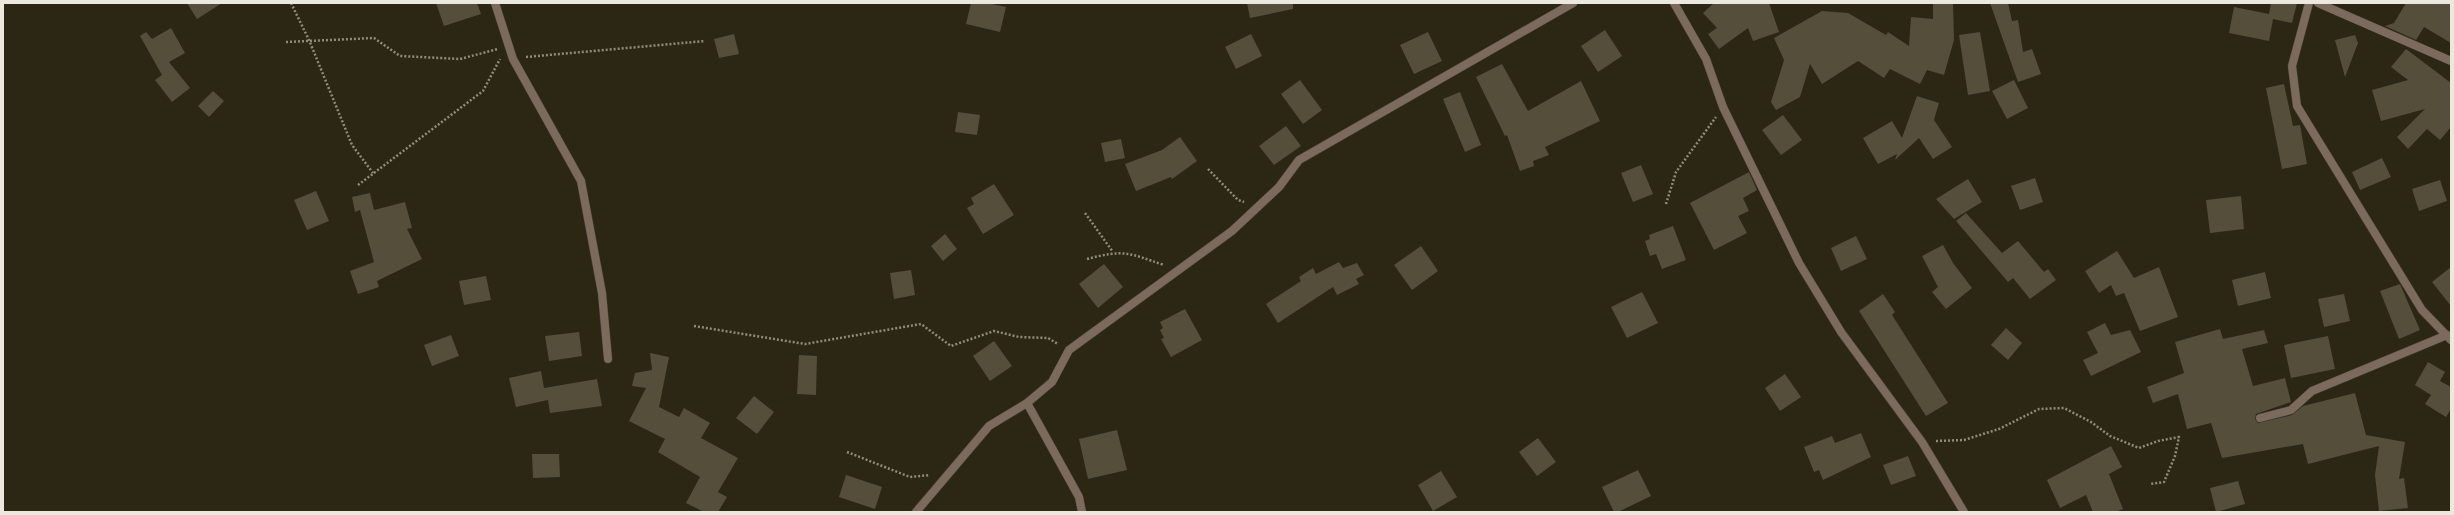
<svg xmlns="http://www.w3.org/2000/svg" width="2454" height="515" font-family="Rubik,sans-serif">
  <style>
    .building { fill: #544e3b }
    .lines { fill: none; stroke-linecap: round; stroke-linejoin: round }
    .street-casing { stroke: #474131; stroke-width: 9 }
    .path { stroke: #908b7d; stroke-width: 2.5; stroke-dasharray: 2 2; stroke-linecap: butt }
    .street { stroke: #7b6a5d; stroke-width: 8 }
  </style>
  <rect width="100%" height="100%" fill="#2c2615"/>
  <g class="building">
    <polygon points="187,3 222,3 197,19"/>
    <polygon points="436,3 477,3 481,14 444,26"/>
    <polygon points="971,3 988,3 1006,7 1000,32 966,24"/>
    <polygon points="1247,3 1293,3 1293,9 1250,18"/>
    <polygon points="1714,3 1769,3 1779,32 1753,41 1748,28 1719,49 1708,34 1717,28 1703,13"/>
    <polygon points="1933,3 1953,3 1954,40 1944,75 1927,70 1920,84 1890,69 1884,78 1858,61 1822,84 1810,64 1800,97 1776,110 1771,102 1784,60 1774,38 1822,11 1848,13 1886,35 1888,32 1909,46 1911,17 1933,19"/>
    <polygon points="1990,3 2008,3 2012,21 2018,20 2023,52 2032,49 2041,74 2018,82"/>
    <polygon points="2271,3 2297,3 2292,23 2273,19 2269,41 2229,33 2234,7 2269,14"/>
    <polygon points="2406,3 2451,3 2451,43 2424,27 2416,40 2385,26 2394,23"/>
    <polygon points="171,28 185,53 169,62 190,88 172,102 155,80 162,75 140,36 146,32 152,39"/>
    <polygon points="1605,30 1622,56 1598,72 1581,46"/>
    <polygon points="1428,32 1442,61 1414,74 1400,45"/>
    <polygon points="1980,32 1990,91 1968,95 1959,35"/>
    <polygon points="734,34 739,54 719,58 714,39"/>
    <polygon points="1251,34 1262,56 1236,69 1225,47"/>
    <polygon points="2355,35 2358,43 2345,77 2335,40"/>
    <polygon points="2406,49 2451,83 2451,127 2440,140 2427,129 2408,149 2397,137 2425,109 2381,121 2372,90 2408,80 2391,67"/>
    <polygon points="1502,64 1528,111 1581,81 1600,121 1545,147 1549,155 1533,161 1534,166 1520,171 1507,135 1505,136 1476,77"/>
    <polygon points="1300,80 1322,110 1303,124 1281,94"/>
    <polygon points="2014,80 2028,108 2007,119 1992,91"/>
    <polygon points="2284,84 2293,126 2300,125 2307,164 2282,169 2266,88"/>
    <polygon points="213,91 224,101 209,117 198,106"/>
    <polygon points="1460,92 1481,145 1465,152 1443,99"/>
    <polygon points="1917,96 1939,103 1934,120 1952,147 1933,159 1919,138 1895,160 1897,154 1878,164 1863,138 1892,121 1902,138"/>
    <polygon points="958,112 980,115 977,135 955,132"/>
    <polygon points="1783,115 1802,140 1781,155 1762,130"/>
    <polygon points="1286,126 1301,146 1274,165 1259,146"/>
    <polygon points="1180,137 1197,161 1172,179 1171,177 1136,191 1125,164 1162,150"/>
    <polygon points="1121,139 1125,158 1105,162 1101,143"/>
    <polygon points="2382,158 2391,177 2360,190 2352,172"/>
    <polygon points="1641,165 1653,194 1633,202 1621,173"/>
    <polygon points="1749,172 1757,190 1743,198 1749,211 1738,216 1747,233 1714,250 1690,203"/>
    <polygon points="2035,178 2043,202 2020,210 2011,186"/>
    <polygon points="1968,179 1982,202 1954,219 1936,199"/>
    <polygon points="2440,180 2447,201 2419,211 2412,189"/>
    <polygon points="994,184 1014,215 983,234 967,208 974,204 971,198"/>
    <polygon points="316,191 329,221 307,230 294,200"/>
    <polygon points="370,193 374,210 405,202 412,228 407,229 422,259 377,281 379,287 358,294 350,271 374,262 360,210 355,212 352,197"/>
    <polygon points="2241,196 2244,229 2210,233 2206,200"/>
    <polygon points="1966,213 2002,253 2018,241 2044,272 2048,269 2056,280 2030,299 2013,278 2008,282 1956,221"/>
    <polygon points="1673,226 1686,260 1662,269 1656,254 1650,256 1645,241 1650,239 1649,235"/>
    <polygon points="945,234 957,249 943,261 931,246"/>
    <polygon points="1856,236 1867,259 1841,271 1831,248"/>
    <polygon points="1943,245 1953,263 1972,288 1946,309 1932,292 1938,287 1922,256"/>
    <polygon points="1421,246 1438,271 1412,290 1394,265"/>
    <polygon points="2117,251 2134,278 2159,267 2178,317 2140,331 2124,293 2116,296 2111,285 2099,293 2085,271"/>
    <polygon points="1339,262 1343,268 1357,263 1364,275 1356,279 1359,284 1337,295 1333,287 1278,323 1266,304 1301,281 1299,277 1313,268 1316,274"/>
    <polygon points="1104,264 1123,287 1098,308 1079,284"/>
    <polygon points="2451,267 2451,306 2432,282"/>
    <polygon points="911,270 915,295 894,299 890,273"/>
    <polygon points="2265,272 2271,298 2238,306 2232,280"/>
    <polygon points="486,276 491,300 464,305 459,281"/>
    <polygon points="2400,284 2420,330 2399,339 2380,291"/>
    <polygon points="1642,292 1658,323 1627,338 1611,307"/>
    <polygon points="1883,294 1895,312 1892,315 1948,403 1926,416 1859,311"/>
    <polygon points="2344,294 2350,321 2324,327 2318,299"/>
    <polygon points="1185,309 1202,340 1171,357 1161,339 1164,338 1160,330 1163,328 1160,322"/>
    <polygon points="2105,323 2111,335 2130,330 2141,352 2091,376 2083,360 2098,353 2087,332"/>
    <polygon points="2006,328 2022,343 2008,360 1991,345"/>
    <polygon points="2220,329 2223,339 2264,330 2268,343 2242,349 2253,386 2285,378 2291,402 2256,414 2255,419 2258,423 2292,415 2303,406 2355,393 2366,435 2405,442 2399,479 2404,478 2408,508 2379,511 2375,475 2379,446 2308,464 2303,444 2222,458 2211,423 2187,429 2178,394 2153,403 2147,387 2184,373 2175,342"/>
    <polygon points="579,332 582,356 549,361 545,336"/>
    <polygon points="451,335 459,356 432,366 424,345"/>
    <polygon points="2328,336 2335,369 2291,378 2284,345"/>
    <polygon points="994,341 1012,366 990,381 973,356"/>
    <polygon points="650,353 669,357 659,407 679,417 684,408 710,423 701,438 738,458 718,492 727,497 718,512 704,512 686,503 700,477 658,452 665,439 629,421 646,388 632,386 635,373 652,370"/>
    <polygon points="799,355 817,356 816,395 797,394"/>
    <polygon points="2428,362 2445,372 2440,381 2451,387 2451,409 2446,417 2425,404 2431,395 2415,385"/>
    <polygon points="541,371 544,388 597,379 602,406 550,413 548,400 516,407 509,378"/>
    <polygon points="1785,374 1801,397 1780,411 1765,388"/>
    <polygon points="754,396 774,412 757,434 736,418"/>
    <polygon points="1117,430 1127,470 1088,479 1079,439"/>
    <polygon points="1861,433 1871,457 1823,480 1819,470 1814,472 1804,447 1832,436 1835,443"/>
    <polygon points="1538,438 1556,462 1537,476 1519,452"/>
    <polygon points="2111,446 2122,467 2109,474 2123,509 2115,512 2093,512 2086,495 2060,508 2047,480"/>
    <polygon points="532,454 559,454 560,477 533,478"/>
    <polygon points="1908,456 1916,476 1891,485 1883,465"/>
    <polygon points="1638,470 1651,496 1618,512 1614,512 1602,487"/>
    <polygon points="1441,471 1457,497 1433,511 1418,485"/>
    <polygon points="846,475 882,487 875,509 839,497"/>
    <polygon points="2238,481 2245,504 2216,512 2210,488"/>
  </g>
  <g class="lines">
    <defs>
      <g id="street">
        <polyline points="495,3 513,59 581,181 602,293 608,359"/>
        <polyline points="1674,3 1706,59 1723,107 1799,263 1841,332 1922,442 1964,512"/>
        <polyline points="2309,3 2292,66 2297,106 2422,310 2451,340"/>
        <polyline points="2318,3 2451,61"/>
        <polyline points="1027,403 1079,497 1082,512"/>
        <polyline points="2260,418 2291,410 2312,391 2447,335"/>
        <polyline points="916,512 989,426 1027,403 1052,382 1069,350 1232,231 1279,187 1299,160 1573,3"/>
      </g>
    </defs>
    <use href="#street" class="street-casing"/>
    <g class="path">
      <polyline points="291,3 309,40 352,145 373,173"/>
      <polyline points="286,42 374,38 400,56 460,59 498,49"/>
      <polyline points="526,57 705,41"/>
      <polyline points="1208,169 1238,200 1244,202"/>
      <polyline points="358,185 483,91 500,59"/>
      <polyline points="1666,204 1676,172 1716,117"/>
      <polyline points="1085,213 1113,252"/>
      <path d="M1087,259C1125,249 1128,253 1164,265"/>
      <polyline points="694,326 805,344 921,324 951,346 994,331 1019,337 1048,338 1058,344"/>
      <polyline points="1936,441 1964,440 1999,429 2039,409 2064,408 2091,422 2110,436 2139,448 2158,441 2179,437 2175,456 2164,482 2150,484"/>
      <polyline points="847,452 910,477 930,475"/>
    </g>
    <use href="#street" class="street"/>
  </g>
  <rect width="2454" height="515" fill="none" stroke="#ece8dd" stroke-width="8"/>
</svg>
